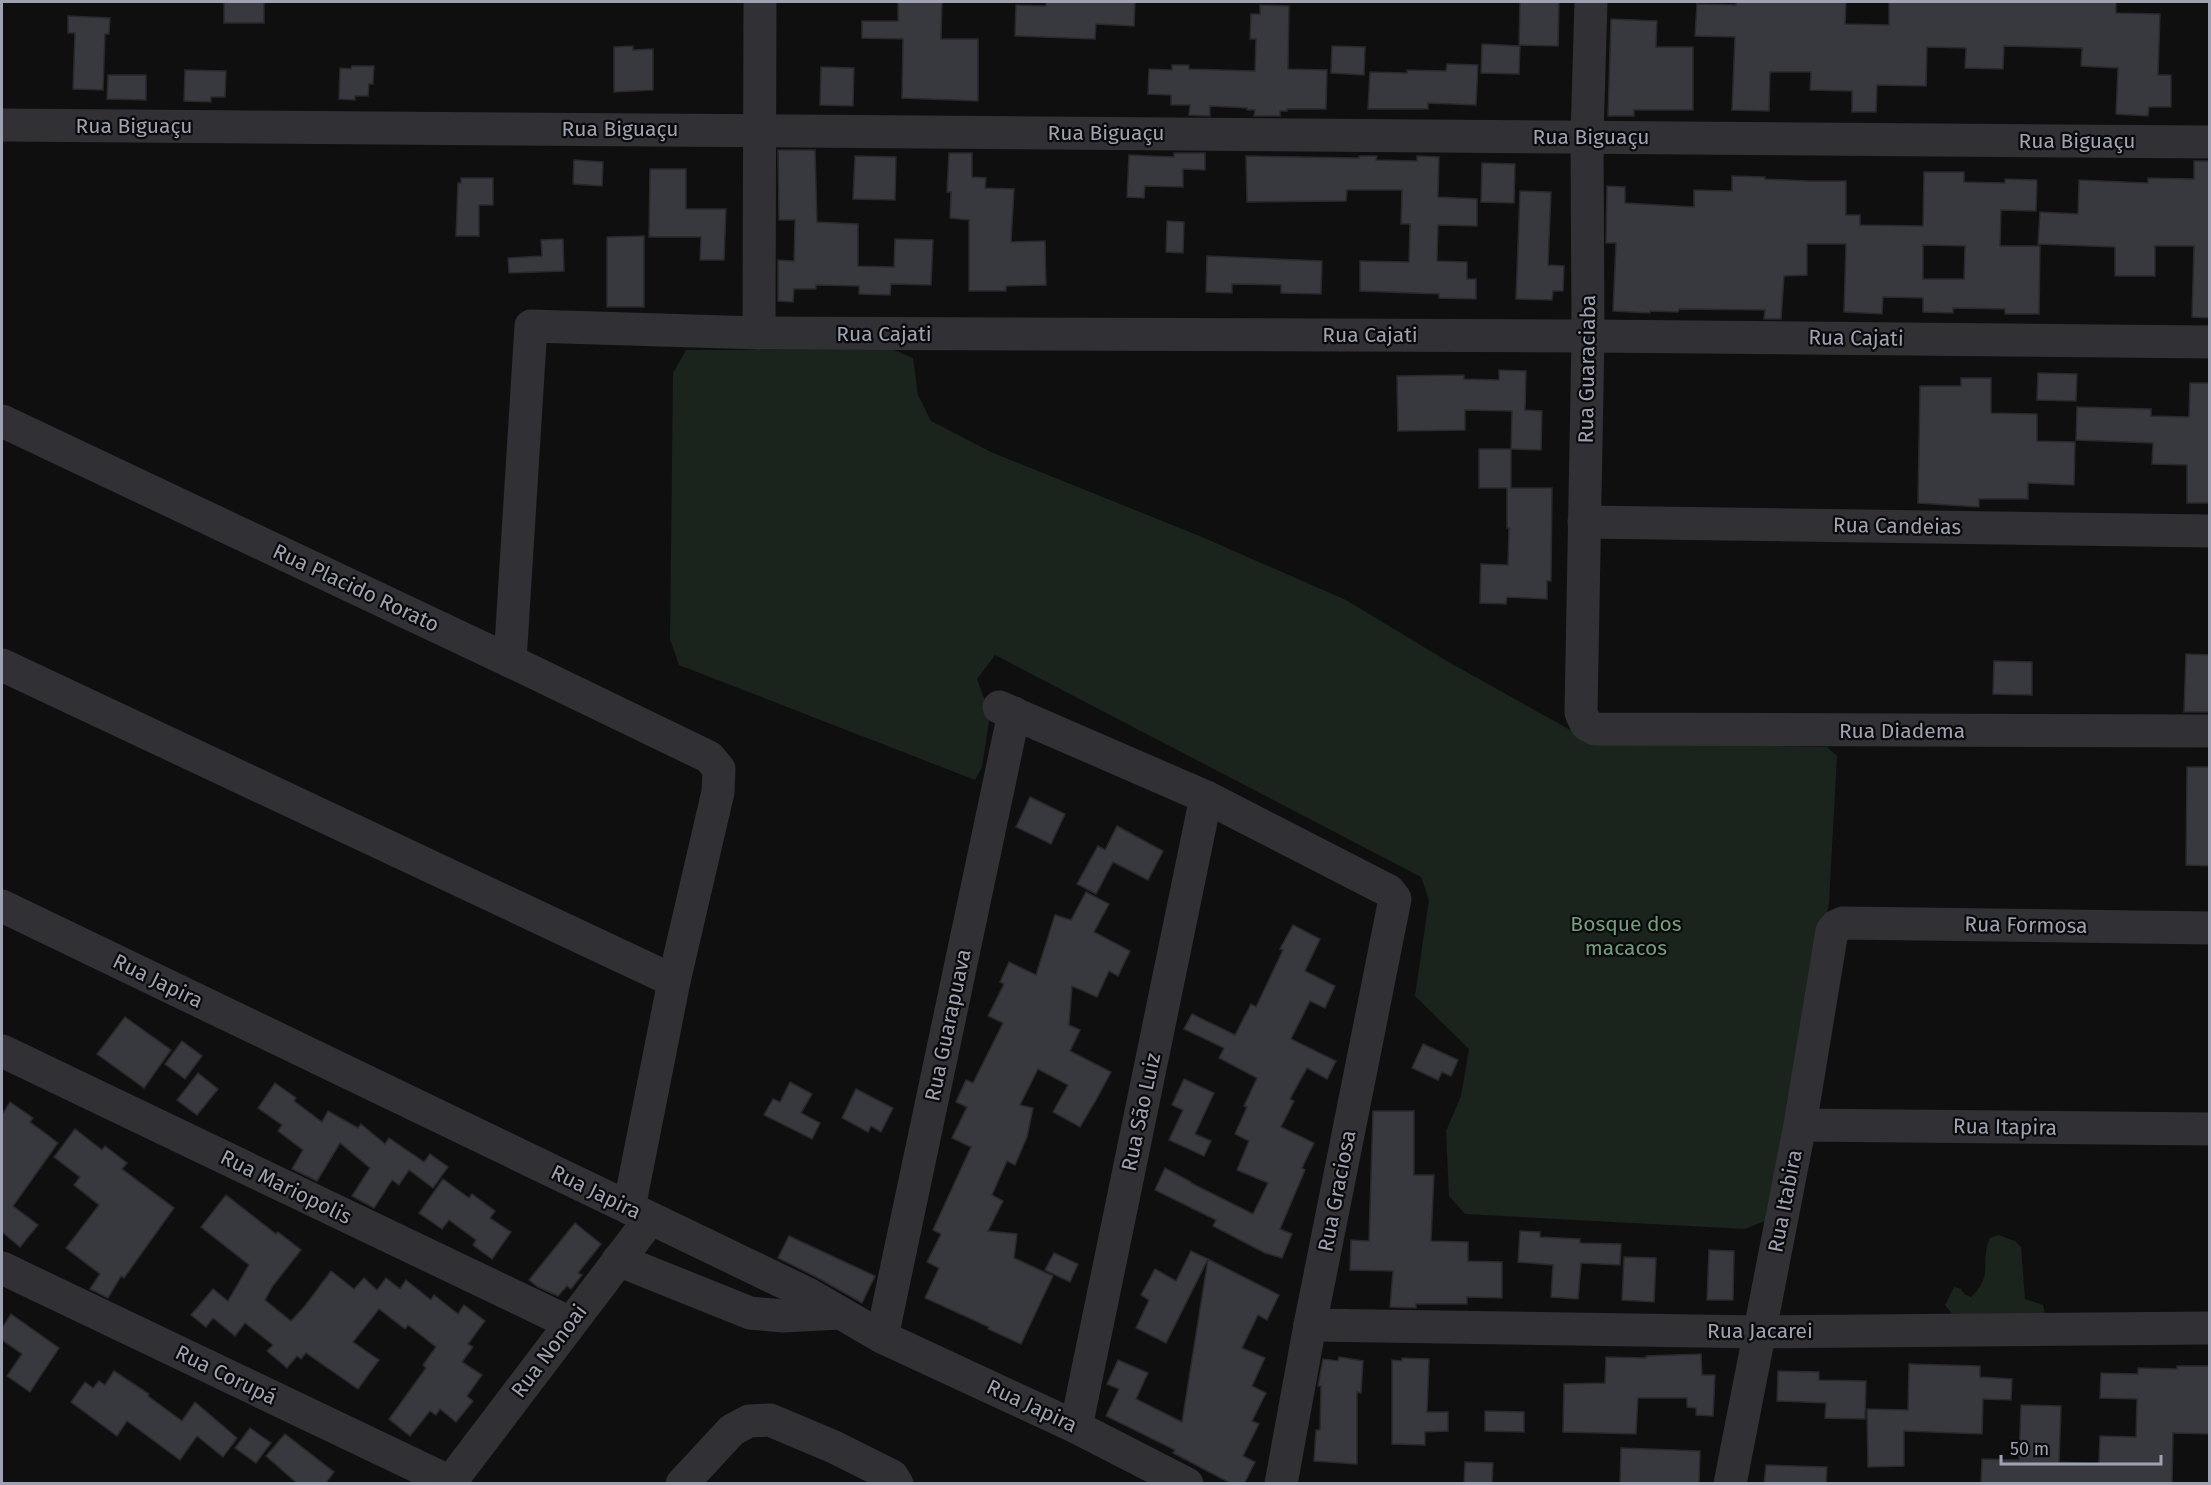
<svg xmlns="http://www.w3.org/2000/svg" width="2211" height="1485" font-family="'Fira Sans',sans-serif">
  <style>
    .green { fill: #1b231d }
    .building { fill: #38393e; stroke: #29292c; stroke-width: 1.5; fill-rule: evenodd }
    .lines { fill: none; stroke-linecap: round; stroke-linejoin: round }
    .minor { stroke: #303035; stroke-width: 33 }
    .labels { text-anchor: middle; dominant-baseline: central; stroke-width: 4.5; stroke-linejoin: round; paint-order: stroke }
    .street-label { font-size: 21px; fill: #9fa2b2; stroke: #0a0a0b }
    .park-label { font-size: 21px; fill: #759e7e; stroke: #0a0a0b }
  </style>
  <rect width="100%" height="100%" fill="#0f0f10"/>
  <g class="green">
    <polygon points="686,350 894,350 913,358 918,395 931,421 991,452 1202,537 1346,600 1452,664 1574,732 1597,742 1827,747 1837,756 1829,903 1765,1221 1745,1229 1465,1214 1449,1196 1446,1131 1461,1096 1469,1049 1415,996 1429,900 1421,877 995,655 977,679 990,715 982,767 975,780 679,665 670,639 673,373"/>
    <path d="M1998,1235L2015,1241L2021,1247L2025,1299L2043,1305L2045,1314L1954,1316L1945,1305L1954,1287L1961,1289L1964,1294L1971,1297C1995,1275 1979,1261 1990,1238Z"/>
  </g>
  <g class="building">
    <rect x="224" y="2" width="40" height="21"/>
    <polygon points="898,2 942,2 941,39 978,39 978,101 902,98 903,39 862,38 862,21 898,21"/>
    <polygon points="1046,2 1135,2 1134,26 1096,24 1095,39 1015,36 1016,5 1046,6"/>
    <polygon points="1520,2 1559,2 1558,46 1519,45"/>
    <polygon points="1736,2 1846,2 1845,24 1889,25 1889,2 2116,2 2116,13 2160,14 2158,75 2171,75 2171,107 2149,107 2148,116 2116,114 2118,68 2081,66 2082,48 2004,46 2003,69 1965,68 1966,48 1927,47 1926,86 1877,85 1876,112 1852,112 1852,91 1810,90 1811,72 1770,72 1769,111 1732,110 1735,37 1695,36 1697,4 1736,5"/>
    <polygon points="1260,5 1289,6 1288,69 1327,70 1326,109 1287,109 1287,111 1280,111 1280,116 1254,116 1255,110 1247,110 1247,108 1210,106 1210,116 1189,115 1190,105 1171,105 1171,95 1148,94 1149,69 1172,70 1172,65 1189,65 1189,69 1255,71 1256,39 1250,39 1251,14 1260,14"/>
    <polygon points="68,16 110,18 109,34 105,34 103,90 73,89 75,33 68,33"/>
    <polygon points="1611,19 1657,21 1656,47 1693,47 1693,110 1634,110 1634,116 1608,116"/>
    <polygon points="1482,44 1520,46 1519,74 1481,73"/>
    <polygon points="633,46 633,50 653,49 653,90 614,92 614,47"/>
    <polygon points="1332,46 1365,47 1364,75 1331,73"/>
    <polygon points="1447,64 1478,65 1476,105 1428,103 1428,109 1368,109 1370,72 1407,73 1407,70 1446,71"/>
    <polygon points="352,66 374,66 373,84 369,84 368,96 355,96 355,100 339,99 340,68 351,69"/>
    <polygon points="821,67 854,68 853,106 820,105"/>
    <polygon points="185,70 226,71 225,97 211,97 211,102 184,101"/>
    <polygon points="108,75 146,75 146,100 107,99"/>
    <polygon points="778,150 815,150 817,222 858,224 858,266 894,267 895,239 933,240 931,285 891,284 890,295 859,294 859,286 816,285 816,289 794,289 793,302 778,301 778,260 794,261 795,220 779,220"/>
    <polygon points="949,153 972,153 972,177 986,178 985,188 1014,189 1011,242 1045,241 1046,285 1006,286 1006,291 969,291 969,220 950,218 951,192 947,192"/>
    <polygon points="1174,153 1205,153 1205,170 1183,169 1183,187 1145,186 1144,198 1127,197 1129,155 1174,157"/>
    <polygon points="855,156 896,157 895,200 853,199"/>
    <polygon points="1246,156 1359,158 1359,156 1377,156 1376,160 1417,161 1417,156 1439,157 1438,197 1477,199 1477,226 1438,225 1437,261 1467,262 1467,279 1476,279 1476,299 1439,298 1439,294 1360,291 1360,261 1409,262 1410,224 1401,224 1402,190 1347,190 1346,201 1247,202"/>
    <polygon points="574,160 603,162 602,186 573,184"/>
    <polygon points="2194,161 2210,161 2210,318 2192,317 2194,246 2155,246 2155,276 2115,276 2115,247 2038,244 2040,212 2078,214 2079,180 2148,183 2148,178 2194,179"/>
    <polygon points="1482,163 1515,164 1514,203 1481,202"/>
    <polygon points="650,169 686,169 686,209 726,209 724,260 700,260 701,237 649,237"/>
    <path d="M1924,172H1964V182L2005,183V179L2037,180L2036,211L2001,210L2000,246H2040L2039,314H2005V309L1953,308V313L1923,312V298L1883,297L1882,314L1844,312L1846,244H1807V275L1784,276L1781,319H1764L1765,310L1679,309L1678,312L1650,311V313L1613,311L1616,243H1606L1607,186L1625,187V203L1694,207V190L1732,191V176L1765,177V179L1809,181H1846V215H1860V225L1923,226ZM1923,245L1965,246L1964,279H1923Z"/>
    <polygon points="461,178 493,178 493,205 479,205 479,236 456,236 458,183 461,183"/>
    <polygon points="1520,191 1551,192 1548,265 1564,266 1563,291 1553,291 1552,300 1516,299"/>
    <polygon points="1167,221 1184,222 1183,253 1166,252"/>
    <polygon points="644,236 644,307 607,307 607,237"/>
    <polygon points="563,239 564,271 509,273 508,258 542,256 541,240"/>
    <polygon points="1207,256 1322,261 1321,294 1281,293 1281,285 1232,284 1232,293 1206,292"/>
    <polygon points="1499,370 1526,371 1525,410 1542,411 1541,450 1511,449 1512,411 1465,410 1465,430 1398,431 1397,376 1464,375 1464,379 1499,380"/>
    <polygon points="2038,373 2077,374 2076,401 2037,400"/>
    <polygon points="1961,378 1991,378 1991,413 2037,414 2037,441 2075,442 2074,485 2028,483 2028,499 1979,499 1979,507 1918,503 1920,386 1961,386"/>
    <polygon points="2190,383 2210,383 2210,503 2187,503 2187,465 2152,464 2153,443 2076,440 2077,407 2151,409 2151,416 2189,417"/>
    <polygon points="1479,449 1511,449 1511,488 1552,488 1551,581 1547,581 1547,599 1507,597 1506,604 1480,603 1481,564 1508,565 1509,528 1507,528 1507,488 1479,488"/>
    <polygon points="2186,654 2210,655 2210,712 2184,712"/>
    <polygon points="1994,661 2032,662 2032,695 1993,694"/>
    <polygon points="2187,767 2210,767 2210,866 2186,865"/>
    <polygon points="1030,797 1065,814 1051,844 1016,827"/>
    <polygon points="1117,826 1163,851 1148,880 1113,862 1096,894 1077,884 1098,846 1105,850"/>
    <polygon points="1086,892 1109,904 1094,932 1130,951 1118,976 1109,971 1097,997 1072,986 1069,1025 1080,1030 1070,1051 1111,1072 1096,1100 1080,1127 1053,1112 1068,1085 1038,1069 1020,1105 1033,1108 1027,1137 1015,1165 1007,1161 992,1195 1003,1201 988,1231 1017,1234 1014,1258 1053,1276 1021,1344 988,1329 989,1327 925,1298 939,1268 927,1262 941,1234 933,1230 971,1147 952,1138 967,1107 956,1102 966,1080 973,1083 1003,1023 988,1016 1004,984 1000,982 1009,962 1036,975 1055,915 1071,920"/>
    <polygon points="1293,925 1320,939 1305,971 1335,986 1325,1008 1310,1001 1291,1039 1336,1061 1327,1079 1307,1068 1290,1099 1294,1101 1281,1127 1314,1143 1302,1168 1305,1170 1280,1229 1292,1234 1282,1258 1265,1253 1213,1226 1216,1220 1155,1190 1165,1168 1191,1182 1191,1183 1253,1214 1268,1183 1237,1170 1249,1141 1235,1134 1247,1107 1244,1106 1257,1078 1219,1058 1224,1048 1184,1029 1192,1014 1235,1035 1251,1004 1256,1007 1283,950 1280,949"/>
    <polygon points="125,1017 171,1050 144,1088 97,1054"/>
    <polygon points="182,1041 202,1056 185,1079 165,1064"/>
    <polygon points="1423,1044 1458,1060 1451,1076 1442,1072 1438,1080 1412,1068"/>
    <polygon points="198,1073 218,1089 197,1115 177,1100"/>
    <polygon points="1184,1079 1214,1093 1195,1134 1211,1141 1204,1156 1169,1140 1183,1110 1172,1105"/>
    <polygon points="790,1082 812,1094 801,1113 820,1123 812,1139 764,1115 773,1099 780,1102"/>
    <polygon points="275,1083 296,1098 294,1101 322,1122 328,1111 358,1128 361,1124 385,1144 389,1138 424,1162 430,1154 448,1167 433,1188 409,1170 399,1185 392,1180 374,1208 352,1196 370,1168 340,1143 317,1181 292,1169 303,1150 278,1131 282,1125 258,1108"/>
    <polygon points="856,1089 893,1108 881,1132 871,1126 868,1132 842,1118"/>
    <polygon points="10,1102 33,1118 30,1122 58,1143 13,1206 38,1225 20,1247 2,1232 2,1115"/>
    <polygon points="1373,1111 1414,1111 1414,1175 1434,1175 1431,1241 1468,1242 1468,1261 1502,1262 1502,1298 1467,1297 1467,1304 1416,1304 1416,1308 1390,1307 1393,1271 1350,1270 1351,1240 1369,1241"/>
    <polygon points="75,1129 102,1150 105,1146 127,1163 122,1169 174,1208 124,1278 121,1276 108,1298 90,1289 100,1274 66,1248 99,1205 74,1185 80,1177 54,1157"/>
    <polygon points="443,1179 469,1198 472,1194 495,1211 490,1218 511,1232 492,1259 473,1245 476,1240 449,1220 442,1229 419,1213"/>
    <polygon points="226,1195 276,1234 278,1232 301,1250 272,1287 265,1300 291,1321 304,1307 331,1271 354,1289 364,1278 377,1290 386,1278 400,1289 406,1280 431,1300 434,1295 458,1314 464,1305 485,1321 468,1344 473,1347 462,1362 482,1375 467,1396 473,1401 456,1422 440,1409 436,1415 430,1411 410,1436 389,1419 426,1368 423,1365 436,1347 408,1325 405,1329 379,1309 353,1342 379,1360 358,1389 306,1353 301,1359 297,1356 287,1368 267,1351 273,1345 245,1323 235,1336 213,1318 206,1327 191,1315 213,1289 228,1301 249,1265 201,1227"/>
    <polygon points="575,1223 601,1244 578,1273 582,1275 571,1289 567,1286 558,1296 538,1287 529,1280"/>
    <polygon points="1520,1231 1540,1232 1540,1237 1580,1239 1580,1243 1621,1244 1620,1265 1581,1263 1578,1299 1551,1297 1553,1265 1518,1262"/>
    <polygon points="789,1236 875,1276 862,1303 818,1278 778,1258"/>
    <polygon points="1709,1250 1734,1251 1733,1300 1707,1300"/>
    <polygon points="1191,1251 1208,1259 1166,1343 1136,1328 1149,1300 1141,1295 1155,1269 1176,1281"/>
    <polygon points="1054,1253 1078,1264 1070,1282 1045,1270"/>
    <polygon points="1624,1257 1656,1258 1654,1302 1622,1300"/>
    <polygon points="1208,1259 1279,1295 1267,1320 1258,1315 1242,1348 1265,1358 1252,1386 1266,1393 1252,1421 1259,1424 1243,1456 1255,1462 1244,1484 1232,1484 1173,1453 1175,1450 1106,1416 1119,1389 1107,1384 1118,1360 1148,1373 1136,1399 1182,1422"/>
    <polygon points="11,1314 59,1348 30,1392 7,1376 22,1354 2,1340 2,1328"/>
    <polygon points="1701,1354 1702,1375 1715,1375 1713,1416 1696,1415 1696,1408 1687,1407 1687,1398 1638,1398 1636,1434 1563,1432 1564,1384 1605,1383 1606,1357 1646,1358 1646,1356"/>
    <polygon points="1339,1357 1363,1361 1361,1393 1357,1392 1357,1464 1314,1461 1316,1430 1320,1430 1321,1386 1318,1386 1323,1359 1338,1361"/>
    <polygon points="1402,1358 1429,1359 1427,1412 1448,1412 1448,1431 1425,1432 1425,1445 1392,1444 1392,1360 1402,1361"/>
    <polygon points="1909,1364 1980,1366 1980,1377 2012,1379 2011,1400 1983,1399 1982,1434 1904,1431 1904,1466 1868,1467 1867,1409 1908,1410"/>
    <polygon points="2177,1366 2210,1366 2210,1434 2173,1433 2172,1484 1981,1484 1982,1459 2019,1460 2021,1405 2061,1406 2059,1462 2099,1464 2100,1436 2136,1437 2137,1399 2100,1398 2101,1373 2138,1374 2138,1368 2177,1369"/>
    <polygon points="114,1371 149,1394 148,1396 182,1421 195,1402 237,1438 223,1457 197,1436 180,1460 127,1421 117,1436 71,1402 85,1382 93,1388 99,1381 105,1385"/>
    <polygon points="1778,1371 1819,1372 1819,1380 1866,1381 1865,1419 1825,1418 1826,1403 1777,1401"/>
    <polygon points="1485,1411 1524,1412 1524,1432 1485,1431"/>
    <polygon points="250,1428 271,1443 256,1463 235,1448"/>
    <polygon points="285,1434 334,1472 325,1484 298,1484 266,1456"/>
    <polygon points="1621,1448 1700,1451 1699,1484 1620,1484"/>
    <polygon points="1465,1462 1493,1463 1492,1484 1464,1484"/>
    <polygon points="1766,1465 1827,1467 1826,1484 1764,1484"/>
  </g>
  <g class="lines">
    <g class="minor">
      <polyline points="1591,2 1587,137 1588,336 1581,713 1586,724 1595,729 2210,731"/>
      <polyline points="2,125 2210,142"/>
      <polyline points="759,333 760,2"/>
      <polyline points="2,421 510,661 709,757 719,769 718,792 674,981 629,1208"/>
      <polyline points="1584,522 2210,531"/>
      <polyline points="510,661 531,326 759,333 1588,336 2210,342"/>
      <polyline points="2,665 674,981"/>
      <polyline points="999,707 1206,797 1389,891 1395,899 1310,1325 1281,1484"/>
      <polyline points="2,906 808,1294 882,1337 1076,1427 1187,1484"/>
      <polyline points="2,1051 570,1323"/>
      <polyline points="1800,1125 2210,1129"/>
      <polyline points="618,1260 750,1313 783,1316 840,1313"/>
      <polyline points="2,1268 450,1482"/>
      <polyline points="1310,1325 1761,1332 2210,1328"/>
      <polyline points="882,1337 1014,713"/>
      <polyline points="1076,1427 1206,797"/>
      <polyline points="449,1484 650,1219"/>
      <polyline points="682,1484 732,1430 749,1421 770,1420 834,1447 892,1476 897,1484"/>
      <polyline points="1730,1484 1800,1125 1832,931 1836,926 1843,923 2210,928"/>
    </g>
  </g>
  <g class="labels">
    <g class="street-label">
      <text x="134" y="126">Rua Biguaçu</text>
      <text x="620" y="129">Rua Biguaçu</text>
      <text x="1106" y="133">Rua Biguaçu</text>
      <text x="1591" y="137">Rua Biguaçu</text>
      <text x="2077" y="141">Rua Biguaçu</text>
      <text x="884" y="334">Rua Cajati</text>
      <text x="1370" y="335">Rua Cajati</text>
      <text transform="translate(1856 338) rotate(1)">Rua Cajati</text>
      <text transform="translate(1587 369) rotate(-89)">Rua Guaraciaba</text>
      <text transform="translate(1897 526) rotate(1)">Rua Candeias</text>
      <text transform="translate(356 588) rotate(25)">Rua Placido Rorato</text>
      <text x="1902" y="731">Rua Diadema</text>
      <text transform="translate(2026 925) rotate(1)">Rua Formosa</text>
      <text transform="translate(158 981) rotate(26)">Rua Japira</text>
      <text transform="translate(948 1025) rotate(-78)">Rua Guarapuava</text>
      <text transform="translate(1141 1112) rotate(-78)">Rua São Luiz</text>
      <text transform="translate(2005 1127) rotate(1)">Rua Itapira</text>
      <text transform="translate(286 1187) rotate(26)">Rua Mariopolis</text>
      <text transform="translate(1337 1191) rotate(-79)">Rua Graciosa</text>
      <text transform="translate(596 1192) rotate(26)">Rua Japira</text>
      <text transform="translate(1785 1201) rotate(-79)">Rua Itabira</text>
      <text x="1760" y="1331">Rua Jacarei</text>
      <text transform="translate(549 1351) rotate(-53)">Rua Nonoai</text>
      <text transform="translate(226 1375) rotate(26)">Rua Corupá</text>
      <text transform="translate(1032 1406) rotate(25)">Rua Japira</text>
    </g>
    <g class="park-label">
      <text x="1626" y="924">Bosque dos<tspan x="1626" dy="24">macacos</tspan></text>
    </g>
  </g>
  <rect width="2211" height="1485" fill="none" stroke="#9fa2b2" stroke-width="6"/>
  <path d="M2001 1455v9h160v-9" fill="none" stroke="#9fa2b2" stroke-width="3"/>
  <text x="2010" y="1455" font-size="18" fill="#9fa2b2" stroke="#0a0a0b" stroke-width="4.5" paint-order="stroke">50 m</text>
</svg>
